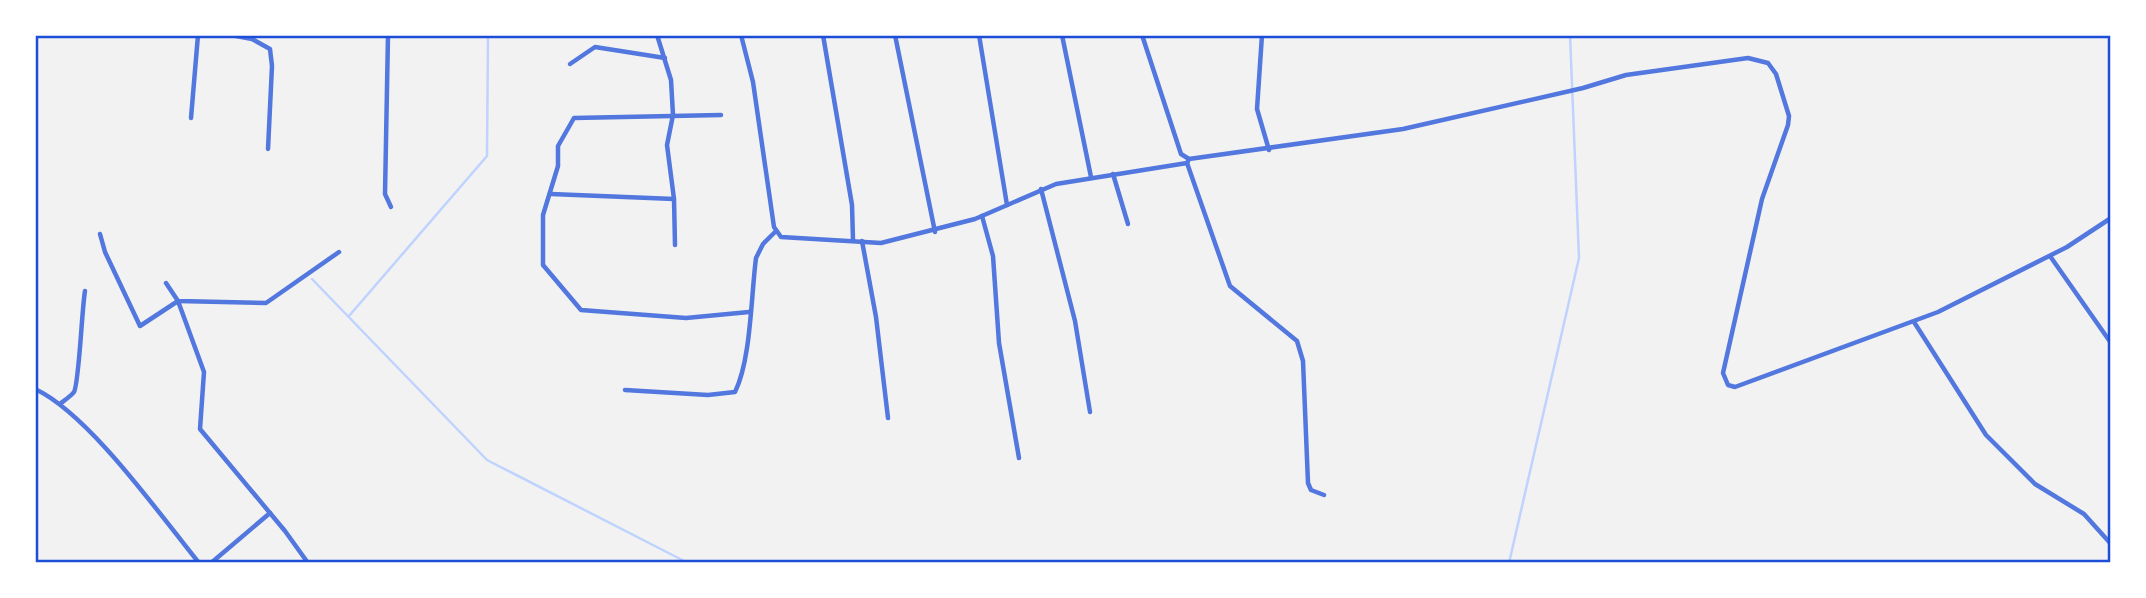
<svg xmlns="http://www.w3.org/2000/svg" width="2146" height="598" font-family="'Alegreya Sans',sans-serif">
  <style>
    .lines { fill: none; stroke-linecap: round; stroke-linejoin: round }
    .stream { stroke: #bfd3fe; stroke-width: 2.5 }
    .minor { stroke: #5277de; stroke-width: 4.5 }
    .neatline { fill: none; stroke: #1d4ed8; stroke-width: 2.5 }
  </style>
  <rect width="100%" height="100%" fill="#f2f2f2"/>
  <g class="lines">
    <g class="stream">
      <polyline points="312,279 487,460 688,563"/>
      <polyline points="349,316 487,156 488,35"/>
      <polyline points="1509,563 1579,258 1570,35"/>
    </g>
    <g class="minor">
      <polyline points="231,35 252,39 270,49 272,66 268,149"/>
      <polyline points="388,35 385,194 391,207"/>
      <polyline points="627,35 628,35"/>
      <polyline points="657,35 671,80 673,115 667,145 674,199 675,245"/>
      <polyline points="741,35 753,82 774,227 781,237 881,243 975,219 1056,184 1187,163 1189,159"/>
      <polyline points="823,35 852,205 853,240"/>
      <polyline points="895,35 935,232"/>
      <polyline points="979,35 1007,205"/>
      <polyline points="1062,35 1091,177"/>
      <polyline points="1142,35 1181,154 1189,159 1403,129 1583,88 1626,75 1748,58 1768,63 1776,74 1789,116 1788,125 1762,199 1723,373 1728,385 1735,387 1938,312 2067,247 2111,218"/>
      <polyline points="1262,35 1257,109 1269,150"/>
      <polyline points="570,64 595,47 665,58"/>
      <polyline points="721,115 574,118 558,146 558,166 543,215 543,265 581,310 686,318 749,312"/>
      <polyline points="191,118 198,35"/>
      <polyline points="1187,163 1230,286 1297,341 1303,361 1308,483 1311,490 1324,495"/>
      <polyline points="1113,174 1128,224"/>
      <polyline points="1041,189 1075,321 1090,412"/>
      <polyline points="551,194 674,199"/>
      <polyline points="982,216 993,256 999,343 1019,458"/>
      <polyline points="100,234 105,252 140,326 178,301 204,372 200,429 285,531 308,563"/>
      <polyline points="862,241 876,317 888,418"/>
      <polyline points="2050,256 2111,343"/>
      <polyline points="166,283 178,301 266,303 339,252"/>
      <polyline points="1914,322 1986,435 2035,484 2084,514 2111,544"/>
      <path d="M35,389C89,414 160,515 199,563"/>
      <path d="M625,390L708,395L735,392C751,360 751,296 756,258L763,244L775,232"/>
      <path d="M61,403C65,400 71,396 74,392C79,384 82,307 85,291"/>
      <polyline points="211,563 270,513"/>
    </g>
  </g>
  <rect width="2146" height="598" fill="none" stroke="#ffffff" stroke-width="74"/>
  <rect x="37" y="37" width="2072" height="524" class="neatline"/>
</svg>
